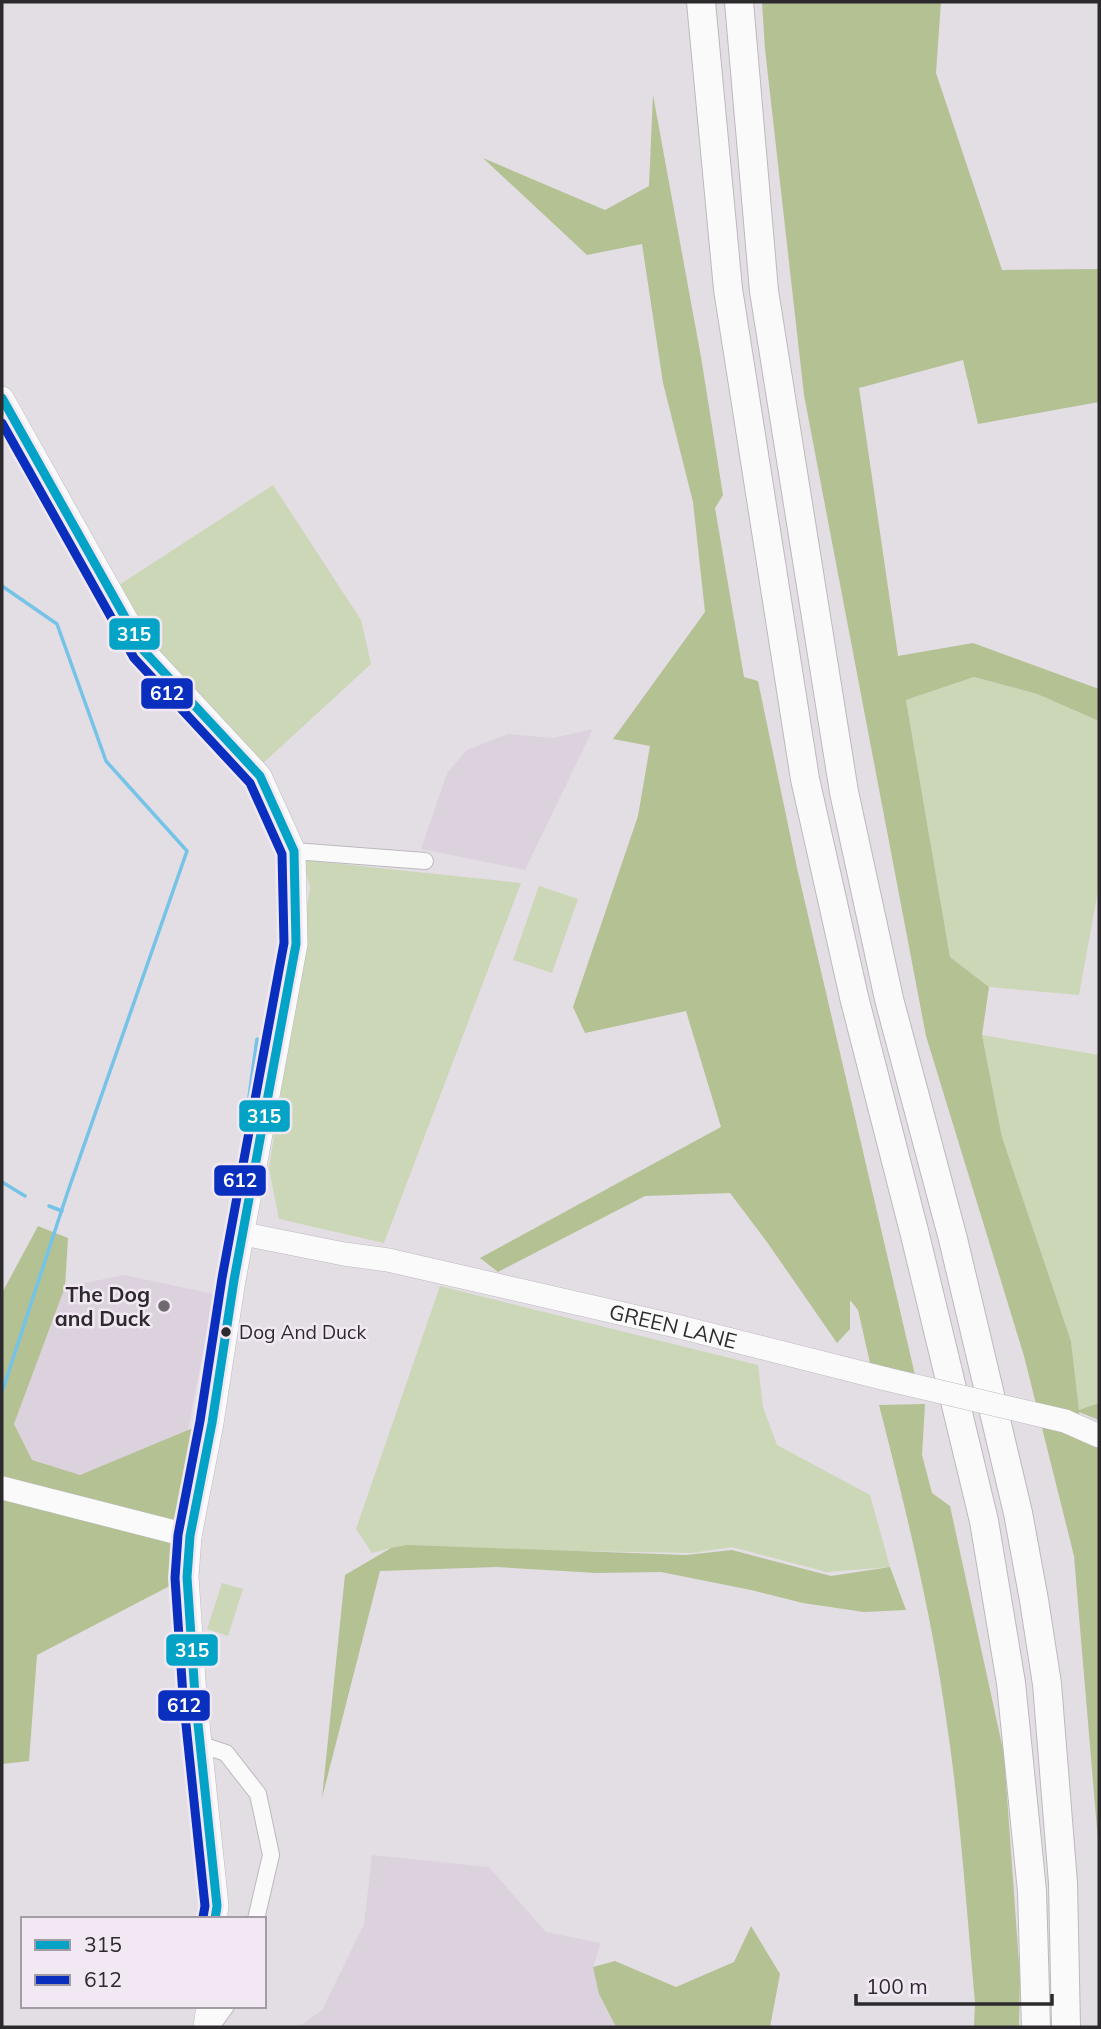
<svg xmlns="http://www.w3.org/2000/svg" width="1101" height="2029" font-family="Mulish,sans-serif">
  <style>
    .built { fill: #dcd2de }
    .green { fill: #ccd7b7 }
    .forest { fill: #b3c193 }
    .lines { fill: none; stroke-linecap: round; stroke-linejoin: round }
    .stream { stroke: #76c3e8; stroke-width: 3.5 }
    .street-casing { stroke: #bcb9bd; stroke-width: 18 }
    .secondary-casing { stroke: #bcb9bd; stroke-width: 24 }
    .highway-casing { stroke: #bcb9bd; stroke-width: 30 }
    .street { stroke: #fbfafb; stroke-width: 16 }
    .secondary { stroke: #fbfafb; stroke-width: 23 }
    .highway { stroke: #fbfafb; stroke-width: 28 }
    .secondary-bridge-casing { stroke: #bcb9bd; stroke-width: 24; stroke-linecap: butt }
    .secondary-bridge { stroke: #fbfafb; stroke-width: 23 }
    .bus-1-casing { stroke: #f1e8f4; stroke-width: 14 }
    .bus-2-casing { stroke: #f1e8f4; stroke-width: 14 }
    .bus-1 { stroke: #02a3c6; stroke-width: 9 }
    .bus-2 { stroke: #0a2ebe; stroke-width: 9 }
    .poi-dot { fill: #6d696e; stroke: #f1e8f4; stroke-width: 2.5 }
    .bus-dot { fill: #2d2a2e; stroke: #f1e8f4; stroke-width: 2.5 }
    .labels { text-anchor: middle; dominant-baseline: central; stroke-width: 5; stroke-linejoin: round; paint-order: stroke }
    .bus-label { font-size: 19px; fill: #2d2a2e; stroke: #f1e8f4; text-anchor: start }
    .poi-label { font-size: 21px; font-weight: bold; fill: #2d2a2e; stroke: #f1e8f4; text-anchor: end }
    .street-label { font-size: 21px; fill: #2d2a2e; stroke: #f1e8f4 }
    .line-badge { stroke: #f1e8f4; stroke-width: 2.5 }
    .badge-label { font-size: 19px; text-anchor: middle; font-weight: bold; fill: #fff }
  </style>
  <rect width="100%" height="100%" fill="#e3dee4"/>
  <g class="built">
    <polygon points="593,729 525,870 421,849 447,773 467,750 508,734 553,738"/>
    <polygon points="124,1275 214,1294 188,1430 80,1475 32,1461 14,1424 65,1287"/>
    <polygon points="372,1855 489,1867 546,1932 601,1943 593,1967 599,1994 616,2027 298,2027 322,2010 364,1924"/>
  </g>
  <g class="green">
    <polygon points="273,485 361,620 371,664 260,766 153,646 119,585"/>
    <polygon points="974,677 1037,694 1099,721 1099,885 1079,995 989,987 950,957 906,700"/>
    <polygon points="303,860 521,883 384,1243 279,1219 269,1169 310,887"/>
    <polygon points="539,886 578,899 552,973 513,960"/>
    <polygon points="982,1035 1099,1055 1099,1403 1079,1411 1071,1341 1002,1137"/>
    <polygon points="440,1286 758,1365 763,1407 777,1445 870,1495 890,1567 827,1572 732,1547 693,1553 391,1548 372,1553 356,1529"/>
    <polygon points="222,1583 243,1589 228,1636 207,1629"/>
  </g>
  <g class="forest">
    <polygon points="762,2 941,2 936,73 1002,270 1099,269 1099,402 978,424 963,360 859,388 898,656 973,643 1099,689 1099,721 1037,694 974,677 906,700 950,957 989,987 982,1035 1002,1137 1071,1341 1079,1410 1099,1403 1099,1420 1079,1412 1083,1439 1099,1444 1099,1853 1074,1556 1024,1356 926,1036 804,395 765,49"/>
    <polygon points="653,95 701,357 723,495 715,508 744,677 758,681 797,868 915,1375 870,1363 858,1310 850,1300 850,1329 837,1343 767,1242 730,1193 645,1196 498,1272 480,1258 721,1127 686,1011 585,1033 573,1007 638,816 650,746 613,739 705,612 693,502 663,383 642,244 587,255 483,158 605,210 649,186"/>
    <polygon points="38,1226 68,1238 65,1287 14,1424 32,1460 80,1475 188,1430 212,1423 187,1577 37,1655 29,1761 2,1764 2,1293"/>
    <path d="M925,1404L922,1455L932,1493L950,1506L1004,1754L1020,1977L1019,2027H974L975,2002C966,1905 960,1807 945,1711C930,1607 905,1506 879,1405Z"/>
    <polygon points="407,1545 686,1555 732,1550 831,1576 890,1567 906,1610 864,1612 803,1603 751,1590 661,1572 596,1573 496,1567 380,1571 322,1798 345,1575 391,1548"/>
    <polygon points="751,1926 780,1974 770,2027 616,2027 599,1994 593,1967 615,1961 676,1987 734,1962"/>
  </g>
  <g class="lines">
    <g class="stream">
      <polyline points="2,586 57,624 106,761 187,851 67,1194 2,1392"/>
      <polyline points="2,1182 25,1196"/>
      <polyline points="49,1206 62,1211"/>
      <polyline points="231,1227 257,1039"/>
      <polyline points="215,1322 229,1240"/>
    </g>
    <defs>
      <g id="street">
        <polyline points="294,851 425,861"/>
        <polyline points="202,1745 226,1753 258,1794 271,1855 256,1919"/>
        <polyline points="211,2027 226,2006"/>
      </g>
      <g id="secondary">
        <polyline points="2,398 144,651 260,776 294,851 296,944 234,1280 212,1423 190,1536 187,1577 195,1695 217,1906 215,1919"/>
        <path id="s1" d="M244,1234L344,1254L388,1260L676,1326L886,1379"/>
        <polyline points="1065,1421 1099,1436"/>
        <polyline points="2,1488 190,1536"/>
        <polyline points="205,2027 208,2006"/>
      </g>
      <g id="highway">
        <polyline points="701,2 728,289 805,779 854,997 915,1235 984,1521 1011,1683 1032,1891 1036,2027"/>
        <polyline points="739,2 764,291 844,792 889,999 953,1239 1018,1513 1034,1600 1047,1684 1063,1883 1066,2027"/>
      </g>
    </defs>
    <use href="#street" class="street-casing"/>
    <use href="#secondary" class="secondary-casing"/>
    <use href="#highway" class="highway-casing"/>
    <use href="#street" class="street"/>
    <use href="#secondary" class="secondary"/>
    <use href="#highway" class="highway"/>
    <defs>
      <polyline id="secondary-bridge" points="886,1379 1065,1421"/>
    </defs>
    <use href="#secondary-bridge" class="secondary-bridge-casing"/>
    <use href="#secondary-bridge" class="secondary-bridge"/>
    <defs>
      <polyline id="bus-1" points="2,398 144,651 260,776 294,851 296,944 234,1280 212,1423 190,1536 187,1577 195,1695 217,1906 215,1919"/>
      <polyline id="bus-2" points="2,423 134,658 250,783 282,854 284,943 222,1278 200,1421 178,1535 175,1578 183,1696 205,1906 203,1917"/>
    </defs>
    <use href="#bus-1" class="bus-1-casing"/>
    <use href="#bus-2" class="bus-2-casing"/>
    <use href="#bus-1" class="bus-1"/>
    <use href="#bus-2" class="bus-2"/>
  </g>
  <circle class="poi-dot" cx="164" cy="1306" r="7"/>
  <circle class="bus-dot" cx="226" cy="1332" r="6"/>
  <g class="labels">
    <g class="bus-label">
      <text x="239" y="1332">Dog And Duck</text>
    </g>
    <g class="poi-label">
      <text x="150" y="1294">The Dog<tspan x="150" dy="24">and Duck</tspan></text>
    </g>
    <g class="street-label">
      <text stroke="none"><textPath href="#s1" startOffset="439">GREEN LANE</textPath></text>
    </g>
  </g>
  <g class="line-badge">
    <rect x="108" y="617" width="53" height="34" rx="7" fill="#02a3c6"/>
    <rect x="140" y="677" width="54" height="33" rx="7" fill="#0a2ebe"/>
    <rect x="238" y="1099" width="53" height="34" rx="7" fill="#02a3c6"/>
    <rect x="213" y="1164" width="54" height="33" rx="7" fill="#0a2ebe"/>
    <rect x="165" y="1633" width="54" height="34" rx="7" fill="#02a3c6"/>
    <rect x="157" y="1689" width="54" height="33" rx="7" fill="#0a2ebe"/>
  </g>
  <g class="badge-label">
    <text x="134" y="641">315</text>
    <text x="167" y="700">612</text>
    <text x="264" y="1123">315</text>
    <text x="240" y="1187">612</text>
    <text x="192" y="1657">315</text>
    <text x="184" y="1712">612</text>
  </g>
  <rect width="1101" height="2029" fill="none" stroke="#2d2a2e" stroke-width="7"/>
  <rect x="21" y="1917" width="245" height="91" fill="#f1e8f4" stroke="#a39ca5" stroke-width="2"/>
  <rect x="35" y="1940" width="35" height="10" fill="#02a3c6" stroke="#a39ca5" stroke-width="2"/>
  <text x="84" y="1952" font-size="21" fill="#2d2a2e">315</text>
  <rect x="35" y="1975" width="35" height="10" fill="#0a2ebe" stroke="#a39ca5" stroke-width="2"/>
  <text x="84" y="1987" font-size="21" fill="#2d2a2e">612</text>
  <path d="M856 1994v10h196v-10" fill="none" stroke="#2d2a2e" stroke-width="3.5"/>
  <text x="866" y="1994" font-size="21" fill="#2d2a2e" stroke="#f1e8f4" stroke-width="5" paint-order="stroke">100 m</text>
</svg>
